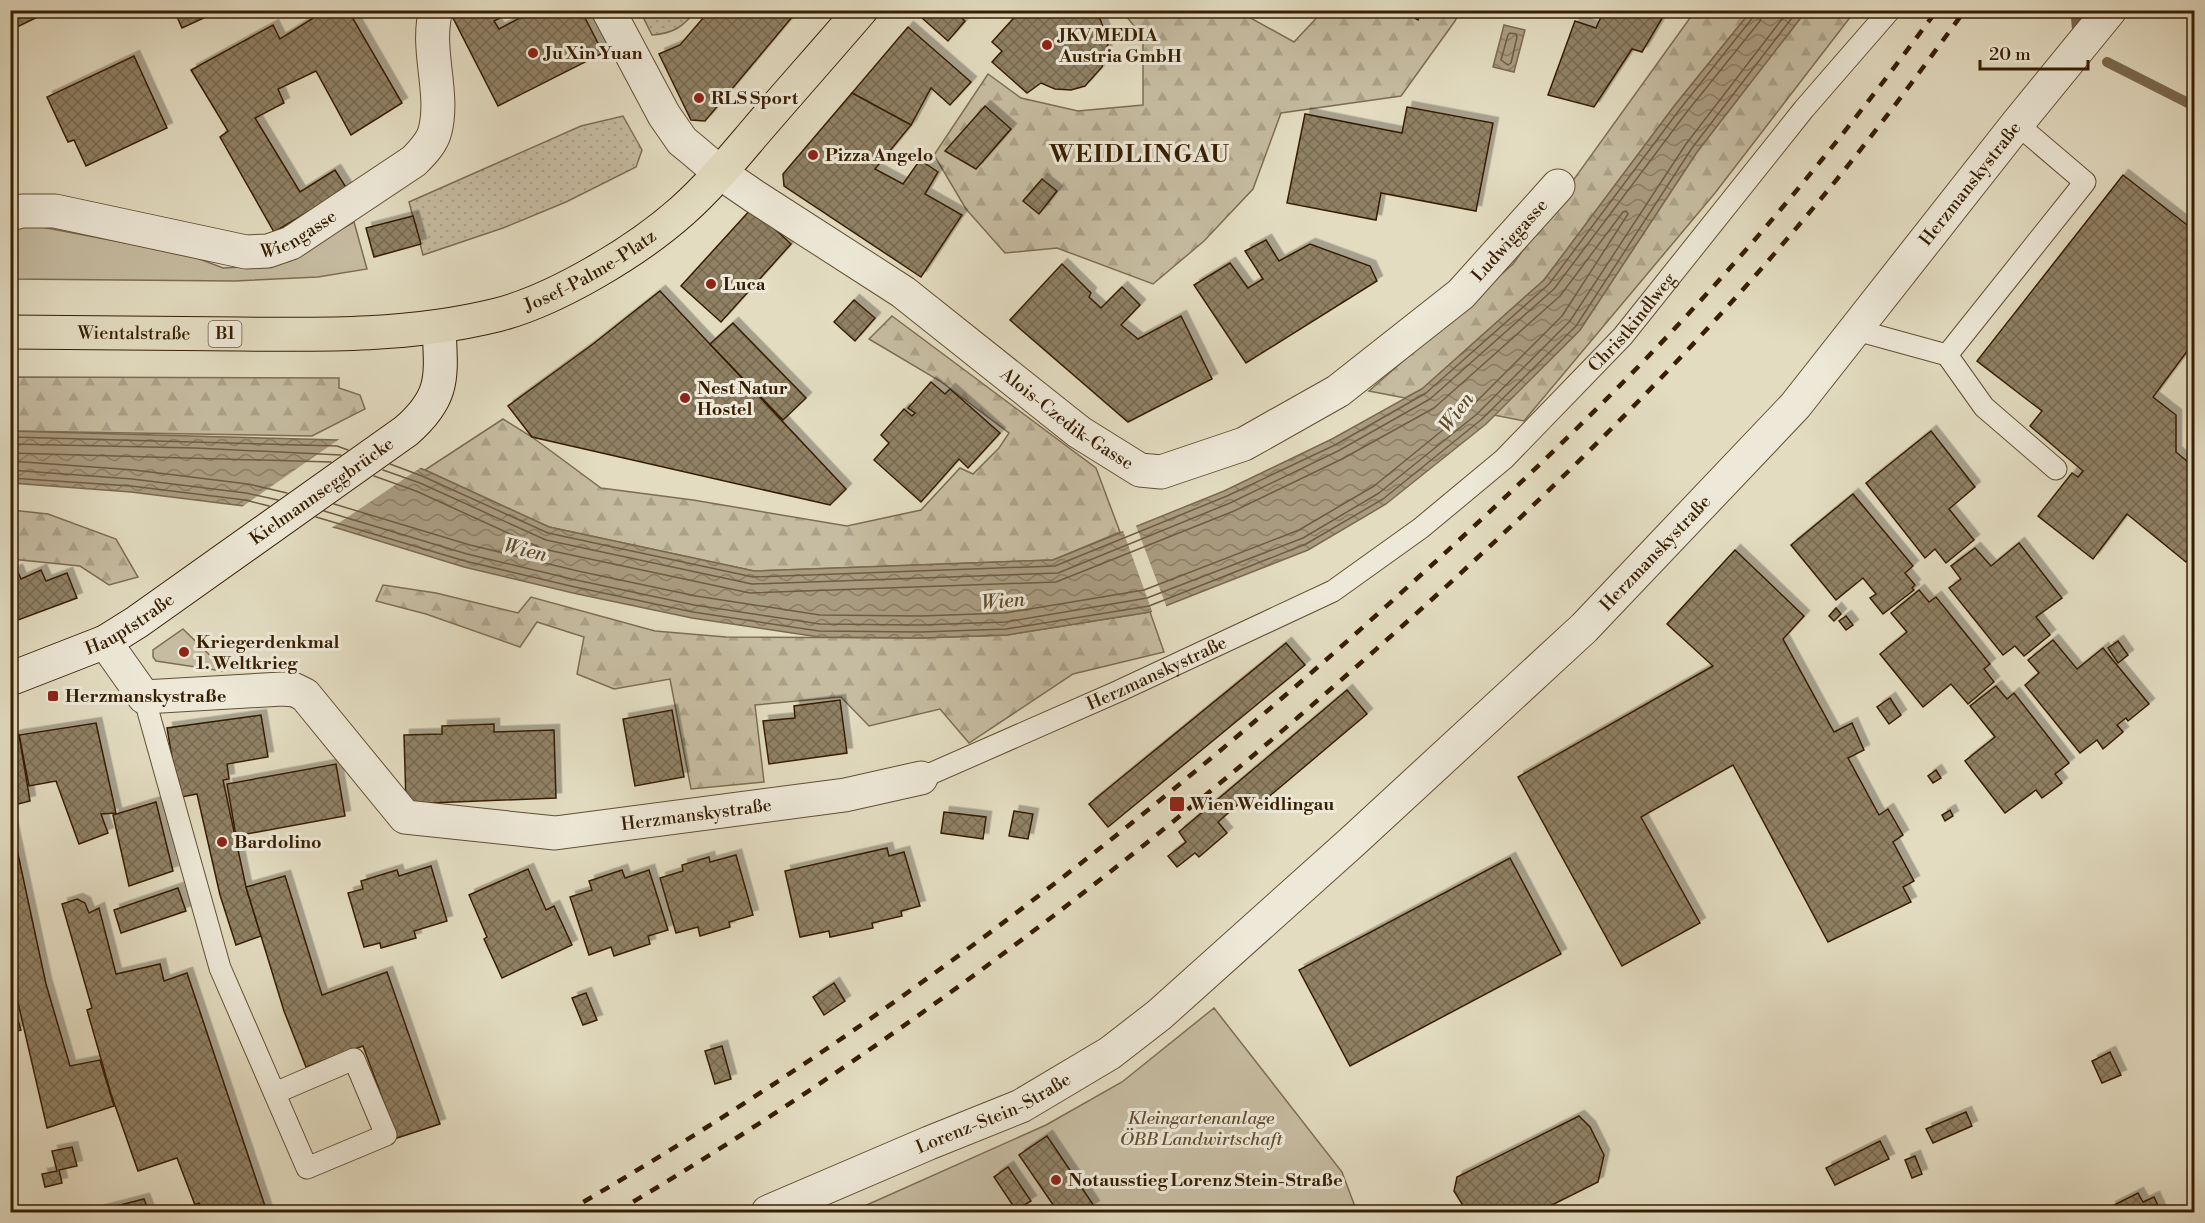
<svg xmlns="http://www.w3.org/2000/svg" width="2205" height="1223" font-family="'Libre Bodoni',serif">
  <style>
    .grass { fill: url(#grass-dots); stroke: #7e6d52; stroke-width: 1.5 }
    .forest { fill: url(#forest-firs); stroke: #7e6d52; stroke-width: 1.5 }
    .green { fill: #c6bca1; stroke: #7e6d52; stroke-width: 1.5 }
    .water { fill: url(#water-waves); stroke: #7b694e; stroke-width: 1.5 }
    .pier { fill: #e3dcc1 }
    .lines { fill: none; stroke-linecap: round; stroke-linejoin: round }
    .shore { stroke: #705c41; stroke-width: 1.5 }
    .stream { stroke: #7b694e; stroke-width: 10 }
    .building { fill: url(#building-cross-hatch); stroke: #371e02; stroke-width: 1.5; filter: url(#shadow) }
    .lane-casing { stroke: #624e32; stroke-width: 23 }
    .street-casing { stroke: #624e32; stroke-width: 35 }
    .secondary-casing { stroke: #371e02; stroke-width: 35 }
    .primary-casing { stroke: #371e02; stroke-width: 35 }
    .lane { stroke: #ede8d7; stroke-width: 21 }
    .street { stroke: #ede8d7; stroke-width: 33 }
    .secondary { stroke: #ede8d7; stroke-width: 33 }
    .primary { stroke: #e3dcc1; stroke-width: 33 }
    .rail { stroke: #371e02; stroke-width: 4.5; stroke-dasharray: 10 10; stroke-linecap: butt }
    .poi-dot { fill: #8f2418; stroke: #ede8d7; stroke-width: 2 }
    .labels { text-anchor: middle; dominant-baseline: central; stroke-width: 6; stroke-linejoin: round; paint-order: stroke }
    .shield { fill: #ede8d7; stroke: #6e5b42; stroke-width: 1.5 }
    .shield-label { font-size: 16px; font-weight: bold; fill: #371e02 }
    .poi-label { font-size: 18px; font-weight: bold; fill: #371e02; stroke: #ede8d7; text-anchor: start }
    .street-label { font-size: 18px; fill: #371e02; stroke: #ede8d7 }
    .park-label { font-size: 18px; font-style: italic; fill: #624d32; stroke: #ede8d7 }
    .water-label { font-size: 20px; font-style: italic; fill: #5f4a2e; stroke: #ede8d7 }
    .district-label { font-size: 24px; font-weight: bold; letter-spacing: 1.5px; fill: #371e02; stroke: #ede8d7 }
  </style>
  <defs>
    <pattern id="grass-dots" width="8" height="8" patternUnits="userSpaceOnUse" patternTransform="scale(1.5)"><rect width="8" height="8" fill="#c6bca1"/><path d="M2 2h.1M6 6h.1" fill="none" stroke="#aba189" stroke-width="1.8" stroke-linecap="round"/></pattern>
    <pattern id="forest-firs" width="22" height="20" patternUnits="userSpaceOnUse" patternTransform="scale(1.5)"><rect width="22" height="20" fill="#c6bca1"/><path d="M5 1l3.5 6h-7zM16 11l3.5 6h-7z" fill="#aba189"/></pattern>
    <pattern id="water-waves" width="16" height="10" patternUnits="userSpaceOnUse" patternTransform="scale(1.5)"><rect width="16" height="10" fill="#a99b80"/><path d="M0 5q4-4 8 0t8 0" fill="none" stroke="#8a7e67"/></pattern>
    <pattern id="building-cross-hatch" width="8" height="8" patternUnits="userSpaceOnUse" patternTransform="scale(1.5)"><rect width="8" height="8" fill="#908165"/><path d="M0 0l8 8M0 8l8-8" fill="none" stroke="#766951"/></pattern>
    <filter id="shadow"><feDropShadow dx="5.5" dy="-5.5" stdDeviation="0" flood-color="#0004"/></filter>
  </defs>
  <rect width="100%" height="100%" fill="#e3dcc1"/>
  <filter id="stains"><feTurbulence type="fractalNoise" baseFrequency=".00333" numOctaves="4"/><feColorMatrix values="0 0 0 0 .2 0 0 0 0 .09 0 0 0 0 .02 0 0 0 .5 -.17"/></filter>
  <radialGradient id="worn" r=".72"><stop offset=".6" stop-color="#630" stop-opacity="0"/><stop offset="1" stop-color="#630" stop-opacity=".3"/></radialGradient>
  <g class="grass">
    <path d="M640,11H696C682,27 675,33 652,35Z"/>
    <polygon points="623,116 642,150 636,167 566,202 503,228 423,255 409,202 581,126"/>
  </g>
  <g class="forest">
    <polygon points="1122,11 1238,11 1294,42 1323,11 1460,11 1455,21 1401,96 1281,113 1253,189 1204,241 1153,284 1057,248 1005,253 966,209 934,155 988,74 1021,98 1078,111 1143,105 1143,37"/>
    <polygon points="1695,11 1751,11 1675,105 1544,280 1422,389 1405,398 1369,391 1513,264"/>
    <polygon points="1806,11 1855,11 1715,193 1524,421 1494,415 1580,330 1697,152"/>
    <polygon points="892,316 1096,468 1120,532 1053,560 754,571 549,527 425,470 503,419 532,437 601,488 693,500 847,526 921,510 960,468 973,474 999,448 1009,433 940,381 869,339"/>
    <polygon points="11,377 339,378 339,388 360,395 365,409 312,436 11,431"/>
    <polygon points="11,510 48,514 116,539 138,577 109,585 80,566 11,559"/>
    <polygon points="383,585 436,593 518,613 531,597 655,631 726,637 921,638 1007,635 1150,612 1164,652 1073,674 969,743 940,709 869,726 841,697 755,705 764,782 691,789 670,679 614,689 577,674 584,637 537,622 520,647 426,614 376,601"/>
  </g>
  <g class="green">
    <polygon points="354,222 367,269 318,277 235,281 11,279 10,229 31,225 189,255 223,268 277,265"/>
    <polygon points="183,629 222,667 222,671 156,661 153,657 153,650"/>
    <polygon points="1214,1008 1342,1172 1357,1212 851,1212 1046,1125 1122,1082"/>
  </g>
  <g class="water">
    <polygon points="1751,11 1806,11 1697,152 1580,330 1486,424 1386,504 1308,550 1150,612 1007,635 921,638 819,637 692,618 573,593 464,567 337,528 244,506 131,492 11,483 10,431 339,440 425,470 549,527 754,571 1053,560 1224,491 1332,439 1422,389 1544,280 1675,105"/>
    <polygon points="1504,25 1525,30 1514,72 1493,67"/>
  </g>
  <g class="pier">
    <polygon points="341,438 423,466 330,529 239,509"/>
    <polygon points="1135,523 1167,608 1153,614 1122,528"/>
  </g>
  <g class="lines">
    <g class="shore">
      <polygon points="1510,33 1516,34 1517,37 1511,63 1508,65 1501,60 1508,35"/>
      <polyline points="10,437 337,446 348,450"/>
      <polyline points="10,444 195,448 341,455"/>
      <polyline points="10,453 331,462"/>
      <polyline points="10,461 134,470 248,484 287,493"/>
      <polyline points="390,464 422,476 548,533 753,577 1055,566 1227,496 1335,445 1426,393 1549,284 1680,109 1754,16 1755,10"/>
      <polyline points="10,470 132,479 246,493 278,500"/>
      <polyline points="383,470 420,483 546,540 752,584 1058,573 1230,503 1338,451 1430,399 1554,289 1686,113 1760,21 1763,10"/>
      <polyline points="10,478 131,486 245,500 269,506"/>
      <polyline points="334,504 470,545 578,571 696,596 820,615 921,616 1005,613 1144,590 1299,530 1374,486 1471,407 1562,316 1628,214 1626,211 1623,212 1560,296 1434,408 1342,459 1234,511 1056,582 750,593 543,549 416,491 374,476"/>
      <polyline points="324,511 467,554 576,580 694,605 820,624 921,625 1006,622 1147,598 1303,538 1379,493 1477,414 1570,321 1686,144 1789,10"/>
      <polyline points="316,517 465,561 575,587 693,612 819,631 921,632 1006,629 1149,606 1306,544 1383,499 1482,419 1576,326 1692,148 1798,10"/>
    </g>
    <g class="stream">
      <polyline points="2077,29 2076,17 2082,10"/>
      <polyline points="2107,62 2194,106"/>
    </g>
  </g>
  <g class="building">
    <polygon points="10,10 52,10 15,28 10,18"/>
    <polygon points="174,10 221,10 182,28"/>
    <polygon points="326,10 348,10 402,103 351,135 316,71 278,89 284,103 255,118 300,192 335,170 347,189 274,232 220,137 228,131 191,70 273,25 280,39"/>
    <polygon points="458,10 506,10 508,14 494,21 499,29 535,10 581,10 603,53 498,106 451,14"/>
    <polygon points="710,10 798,10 705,121 691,120 659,54 680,45"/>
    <polygon points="929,10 953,10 965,21 948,41 922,18"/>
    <polygon points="1021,10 1093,10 1098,14 1104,29 1108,44 1102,67 1085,86 1071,90 1055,89 1041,83 1027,93 992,62 1002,51 992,42"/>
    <polygon points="1401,10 1423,10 1418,20"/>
    <polygon points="1604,10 1667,10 1642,52 1632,49 1594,107 1548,95 1575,21 1596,28"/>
    <polygon points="908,27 971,82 950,105 931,88 911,125 852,93"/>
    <polygon points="134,56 167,128 86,166 74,140 68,142 47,97"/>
    <polygon points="852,93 911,125 875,169 903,184 920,160 938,172 925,194 962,215 921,277 784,186 783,174"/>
    <polygon points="985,106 1011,129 976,169 945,151"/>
    <polygon points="1407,107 1493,123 1476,211 1381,193 1376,220 1287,203 1305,114 1402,133"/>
    <polygon points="2123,175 2191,228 2194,224 2194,342 2153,397 2176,415 2176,452 2194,467 2194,551 2186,562 2127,514 2093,559 2038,516 2072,473 2078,477 2083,471 2030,426 2042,411 1977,361"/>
    <polygon points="1042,179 1057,191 1039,214 1023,201"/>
    <polygon points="752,208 791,244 721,322 681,286"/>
    <polygon points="413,216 421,244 374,257 366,228"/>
    <polygon points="1266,240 1279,261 1310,244 1370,266 1377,281 1246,363 1194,285 1230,263 1248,288 1263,279 1245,251"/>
    <polygon points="1062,264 1091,293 1089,297 1101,308 1122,287 1140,305 1121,325 1138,339 1181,316 1212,379 1128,422 1010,320"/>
    <polygon points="660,291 846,489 830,505 532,437 508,406 593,344"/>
    <polygon points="854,300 875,318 855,341 834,322"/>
    <polygon points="733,323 806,398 783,420 710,344"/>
    <polygon points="931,382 945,394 950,389 1000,433 968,468 959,459 921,502 874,460 889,443 881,435 904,409 912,416 915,413 908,408"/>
    <polygon points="1931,431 1975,487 1949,509 1974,540 1946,563 1935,549 1925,558 1866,483"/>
    <polygon points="1853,494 1913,566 1905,573 1915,585 1912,588 1914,590 1883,614 1870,598 1876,594 1863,578 1836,600 1791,545"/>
    <polygon points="2019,543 2062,598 2036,617 2050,635 2024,656 2015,646 2003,655 1949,588 1961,579 1951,566 1975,548 1991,566"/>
    <polygon points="1735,550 1804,616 1783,639 1834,732 1852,723 1864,750 1848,758 1879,815 1888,809 1903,835 1893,842 1914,881 1903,887 1911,902 1828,942 1733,765 1641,817 1700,923 1622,966 1518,777 1713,666 1667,624"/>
    <polygon points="17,570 21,579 41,570 46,581 67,573 77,598 10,623 10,573"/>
    <polygon points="1919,590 1929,602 1936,597 1990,664 1984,669 1994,682 1968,704 1951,684 1923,707 1880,654 1907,632 1891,613"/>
    <polygon points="1836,608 1841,614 1834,621 1829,616"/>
    <polygon points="1846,616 1853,625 1846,630 1839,621"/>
    <polygon points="2053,640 2077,669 2103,648 2149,704 2128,721 2126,718 2117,725 2123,732 2103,749 2097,740 2080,753 2025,685 2039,673 2028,660"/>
    <polygon points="2118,641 2128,655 2118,663 2108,648"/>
    <polygon points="1286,643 1305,665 1108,827 1089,804"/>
    <polygon points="1996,686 2007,699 2014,693 2069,763 2055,774 2062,783 2042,798 2036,790 2005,813 1965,761 1995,737 1970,706"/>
    <polygon points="1347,690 1367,714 1259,805 1250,794 1218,822 1227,833 1199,857 1195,853 1177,867 1168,856 1186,842 1179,832"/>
    <polygon points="1890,698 1901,715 1889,724 1877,707"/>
    <polygon points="840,700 847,753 769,764 763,721 795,718 794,706"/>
    <polygon points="672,710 684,777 635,786 623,719"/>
    <polygon points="261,715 268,757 227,764 229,779 223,780 246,887 261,936 236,945 220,895 197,794 182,797 174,769 167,728"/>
    <polygon points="96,723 116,813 101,814 108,833 79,844 56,781 29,786 19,735"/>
    <polygon points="494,724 494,732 554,730 556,798 406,804 404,735 442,734 442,726"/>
    <polygon points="19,735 30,801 10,806 10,737"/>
    <polygon points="336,764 345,816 236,836 227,784"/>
    <polygon points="1936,770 1941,778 1933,783 1928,776"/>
    <polygon points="156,802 173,871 129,886 113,815"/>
    <polygon points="1950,810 1953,816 1945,821 1942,815"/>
    <polygon points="1014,811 1033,814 1028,839 1009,836"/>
    <polygon points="944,812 986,817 983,839 941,833"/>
    <polygon points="10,817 46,984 70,1066 100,1060 114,1106 47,1128 10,968"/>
    <polygon points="887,848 889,856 904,852 920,906 901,911 902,916 872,923 873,928 830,937 829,931 800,937 785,871"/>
    <polygon points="736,855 753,915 729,922 730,927 700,936 698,927 676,933 660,878 683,871 682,865 709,857 710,862"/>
    <polygon points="1510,858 1561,954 1350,1066 1299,970"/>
    <polygon points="431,866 447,921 414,931 416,938 381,948 380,943 364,947 348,893 363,889 361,881 397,870 399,876"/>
    <polygon points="528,869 546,910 554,906 572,945 502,978 484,939 487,937 469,895"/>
    <polygon points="622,870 625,878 649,870 668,930 648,936 650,944 614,956 611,947 589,955 570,897 592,890 589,881"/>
    <polygon points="285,876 322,995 387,972 440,1124 397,1138 363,1046 306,1067 284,1011 246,887"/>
    <polygon points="178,888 186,911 121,933 114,910"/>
    <polygon points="77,899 85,903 89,913 99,908 116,974 160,964 164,981 187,973 267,1212 202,1212 199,1203 195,1205 177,1158 138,1171 111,1094 87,1010 92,1008 62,904"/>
    <polygon points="10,968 18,997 11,998 21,1030 10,1033"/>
    <polygon points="834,983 845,1001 824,1015 813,997"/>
    <polygon points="586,993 597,1020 583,1025 572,998"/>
    <polygon points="722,1046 731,1079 715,1084 705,1051"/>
    <polygon points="2110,1052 2121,1075 2102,1083 2092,1061"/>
    <polygon points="1966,1112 1972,1126 1933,1143 1926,1129"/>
    <polygon points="1579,1116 1590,1127 1604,1155 1598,1182 1538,1212 1495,1212 1492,1206 1478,1212 1467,1212 1454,1191 1457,1177"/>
    <polygon points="1047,1136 1094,1206 1084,1212 1058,1212 1019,1155"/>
    <polygon points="1880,1141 1889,1159 1835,1185 1826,1168"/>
    <polygon points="72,1147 77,1166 59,1170 62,1183 45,1187 42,1174 57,1171 52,1151"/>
    <polygon points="1915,1156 1922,1174 1912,1178 1905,1160"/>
    <polygon points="1008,1167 1031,1201 1016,1210 994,1177"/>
    <polygon points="2138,1193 2143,1202 2154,1197 2161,1212 2113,1212 2110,1207"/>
    <polygon points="144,1199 149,1212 89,1212 97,1211"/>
  </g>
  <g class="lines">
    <defs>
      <g id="lane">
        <polyline points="1856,330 1947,355 2085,182 2017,124"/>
        <polyline points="1947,355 1984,407 2056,469"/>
        <polyline points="144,697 220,968 307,1168 386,1135 354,1059 275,1093"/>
        <path id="s1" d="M921,778L1119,691L1333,591L1421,528L1504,459L1623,336L1804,109L1890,10"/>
      </g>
      <g id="street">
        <path id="s2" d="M608,10L664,115L682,141L693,150L719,172L754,196L903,292L1079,432L1140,470L1161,472L1244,444L1338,391L1461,294L1558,186"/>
        <path id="s3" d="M10,214L22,211H55L246,252L268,251L291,243L414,161C422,153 432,143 435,131C445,92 425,49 436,10"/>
        <path id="s4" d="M105,642L144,697L282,689L295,690L305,695L405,817L555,833L845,795L921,778"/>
        <path id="s5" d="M768,1212L929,1143L1021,1106L1110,1053L1159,1015L1352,842L1584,628L1795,406L2017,124L2110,10"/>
      </g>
      <g id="secondary">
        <path id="s6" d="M10,679L105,642L137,622L406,431C446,396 441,376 439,327"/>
      </g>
      <g id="primary">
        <path id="s7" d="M10,332C87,333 163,333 240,334C326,335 412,336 497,315C556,300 637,251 682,211C709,187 732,159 755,132C790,91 826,51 861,10"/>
      </g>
    </defs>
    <use href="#lane" class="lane-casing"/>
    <use href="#street" class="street-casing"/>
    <use href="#secondary" class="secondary-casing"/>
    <use href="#primary" class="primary-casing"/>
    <use href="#lane" class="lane"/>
    <use href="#street" class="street"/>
    <use href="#secondary" class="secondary"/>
    <use href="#primary" class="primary"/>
    <g class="rail">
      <path d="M566,1212C848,1050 1110,852 1353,636C1484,519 1613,400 1729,269C1803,186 1871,100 1937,10"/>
      <path d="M616,1212C860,1068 1088,898 1303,713C1483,558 1656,396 1809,213C1864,148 1915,79 1965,10"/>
    </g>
  </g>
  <g class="poi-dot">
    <circle cx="1047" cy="45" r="6"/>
    <circle cx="533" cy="53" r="6"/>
    <circle cx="699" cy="98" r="6"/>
    <circle cx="813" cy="155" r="6"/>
    <circle cx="711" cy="284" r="6"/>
    <circle cx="685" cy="398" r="6"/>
    <circle cx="184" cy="652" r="6"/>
    <rect x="47" y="690" width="12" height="12" rx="3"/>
    <rect x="1169" y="796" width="16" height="16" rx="3"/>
    <circle cx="222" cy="842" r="6"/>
    <circle cx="1056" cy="1180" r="6"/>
  </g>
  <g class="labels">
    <rect class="shield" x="208.5" y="321" width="33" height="26" rx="4.5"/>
    <g class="shield-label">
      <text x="225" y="334">B1</text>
    </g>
    <g class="poi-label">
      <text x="1059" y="35">JKV MEDIA<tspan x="1059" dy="21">Austria GmbH</tspan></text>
      <text x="545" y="53">Ju Xin Yuan</text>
      <text x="711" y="98">RLS Sport</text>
      <text x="825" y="155">Pizza Angelo</text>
      <text x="723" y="284">Luca</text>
      <text x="697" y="388">Nest Natur<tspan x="697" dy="21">Hostel</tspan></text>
      <text x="196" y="642">Kriegerdenkmal<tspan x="196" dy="21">1. Weltkrieg</tspan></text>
      <text x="65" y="696">Herzmanskystraße</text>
      <text x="1190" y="804">Wien Weidlingau</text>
      <text x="234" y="842">Bardolino</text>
      <text x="1068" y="1180">Notausstieg Lorenz Stein-Straße</text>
    </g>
    <g class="street-label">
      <text stroke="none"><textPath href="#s5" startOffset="1604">Herzmanskystraße</textPath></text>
      <text stroke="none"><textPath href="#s3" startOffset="297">Wiengasse</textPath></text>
      <text stroke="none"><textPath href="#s2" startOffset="1161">Ludwiggasse</textPath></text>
      <text stroke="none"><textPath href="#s7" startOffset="592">Josef-Palme-Platz</textPath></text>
      <text stroke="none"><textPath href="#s1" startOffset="856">Christkindlweg</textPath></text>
      <text stroke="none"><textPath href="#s7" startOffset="124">Wientalstraße</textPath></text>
      <text stroke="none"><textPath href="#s2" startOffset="626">Alois-Czedik-Gasse</textPath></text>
      <text stroke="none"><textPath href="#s6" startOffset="366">Kielmannseggbrücke</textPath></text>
      <text stroke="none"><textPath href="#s5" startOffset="1118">Herzmanskystraße</textPath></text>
      <text stroke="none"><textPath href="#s6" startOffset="132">Hauptstraße</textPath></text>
      <text stroke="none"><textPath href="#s1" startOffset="258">Herzmanskystraße</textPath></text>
      <text stroke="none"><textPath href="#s4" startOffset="681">Herzmanskystraße</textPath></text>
      <text stroke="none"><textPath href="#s5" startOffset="246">Lorenz-Stein-Straße</textPath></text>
    </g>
    <g class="park-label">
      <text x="1201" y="1118">Kleingartenanlage<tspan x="1201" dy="21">ÖBB Landwirtschaft</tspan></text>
    </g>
    <g class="water-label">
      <text transform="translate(1457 413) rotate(-53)">Wien</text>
      <text transform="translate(525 551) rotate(13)">Wien</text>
      <text transform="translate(1003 602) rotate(-5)">Wien</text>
    </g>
    <g class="district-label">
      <text x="1140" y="155">WEIDLINGAU</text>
    </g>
  </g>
  <rect width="2205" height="1223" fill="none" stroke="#e3dcc1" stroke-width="36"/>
  <rect x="12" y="12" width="2181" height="1199" fill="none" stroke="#371e02" stroke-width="3"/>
  <rect x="18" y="18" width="2169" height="1187" fill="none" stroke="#371e02" stroke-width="1.5"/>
  <path d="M1980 60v9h108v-9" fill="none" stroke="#371e02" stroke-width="3"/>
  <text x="1989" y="60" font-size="18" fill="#371e02" stroke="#ede8d7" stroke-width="4.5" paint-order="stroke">20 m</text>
  <rect width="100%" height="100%" filter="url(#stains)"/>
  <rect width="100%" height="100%" fill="url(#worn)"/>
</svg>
